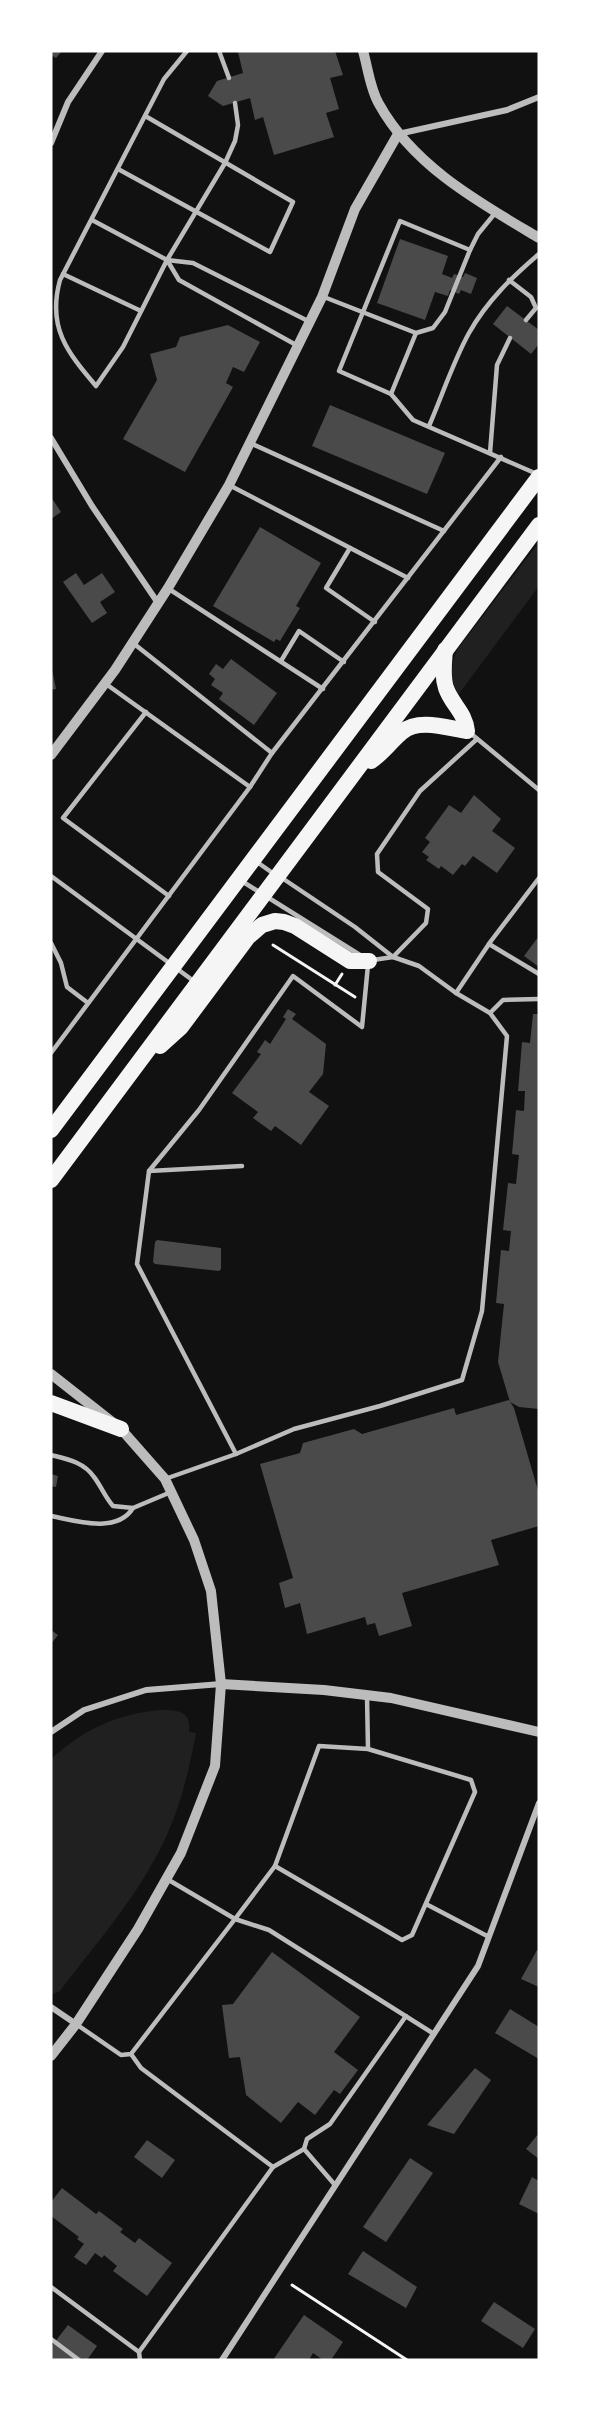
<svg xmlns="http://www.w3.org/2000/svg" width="590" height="2411" font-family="'Golos Text',sans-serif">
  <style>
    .green { fill: #202020 }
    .building { fill: #4a4a4a }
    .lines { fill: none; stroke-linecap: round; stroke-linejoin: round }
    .path { stroke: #f5f5f5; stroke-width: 3 }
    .service { stroke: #bcbcbc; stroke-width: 4.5 }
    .minor { stroke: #bcbcbc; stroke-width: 6 }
    .tertiary { stroke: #bcbcbc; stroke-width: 10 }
    .trunk { stroke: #f5f5f5; stroke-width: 16 }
  </style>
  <rect width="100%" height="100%" fill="#111"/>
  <g class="green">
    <path d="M539,542V586L458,695C450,680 450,665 457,650Z"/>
    <path d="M160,1710C176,1710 192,1710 189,1732L196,1733C189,1770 181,1805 165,1839C139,1895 97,1942 60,1991L51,1995V1759C83,1730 116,1714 160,1710Z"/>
  </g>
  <g class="building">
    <polygon points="51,51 62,51 56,58 51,55"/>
    <polygon points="242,51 335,51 343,75 330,78 339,109 326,113 334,137 274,155 263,117 255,120 250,98 223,106 208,96 217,81 243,73 238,52"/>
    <polygon points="400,239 448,256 442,274 452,278 454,274 463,277 465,273 477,278 471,294 461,290 459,294 450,290 448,296 435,292 425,320 377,303"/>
    <polygon points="507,306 539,330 539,344 531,354 493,324"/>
    <polygon points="228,325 260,342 244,372 233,367 226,383 233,387 185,472 123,439 157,380 150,354 176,347 180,337"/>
    <polygon points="330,405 445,453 427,494 312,446"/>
    <polygon points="51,497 61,512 51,519"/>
    <polygon points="260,527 321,563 296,606 300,608 280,641 276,639 274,642 213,606"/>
    <polygon points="76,573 84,585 102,573 115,592 100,602 107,613 92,623 63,582"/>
    <polygon points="231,659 277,693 254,725 219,699 223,693 211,685 215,679 209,674 216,664 223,669"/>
    <polygon points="51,665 56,689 51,690"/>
    <polygon points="474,795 501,819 492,831 515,848 497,873 473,856 465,866 462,864 453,875 441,866 439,869 426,860 429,857 422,852 430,842 425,838 449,805 461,813"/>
    <polygon points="539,936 539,967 524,956"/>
    <polygon points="288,1009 296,1014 292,1019 326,1044 323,1074 309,1092 329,1106 301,1145 275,1126 271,1131 253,1118 258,1112 232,1093 261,1054 257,1052 265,1040 270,1044 286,1019 283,1017"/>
    <polygon points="533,1014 539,1014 539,1409 519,1407 510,1402 498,1362 504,1304 496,1303 501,1250 509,1251 511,1231 503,1230 508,1183 516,1184 519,1155 512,1154 516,1110 524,1111 525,1091 518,1091 522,1042 530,1043"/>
    <polygon points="157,1240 221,1248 221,1269 219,1271 155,1264 153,1262 155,1242"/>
    <polygon points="509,1400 514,1408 539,1494 539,1526 491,1540 499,1565 402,1593 412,1626 379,1636 375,1623 367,1625 365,1617 307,1634 300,1603 285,1608 279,1583 293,1578 260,1464 300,1453 303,1443 354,1429 362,1434 454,1408 456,1415"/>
    <polygon points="51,1474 58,1476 56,1487 51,1486"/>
    <polygon points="51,1630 58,1635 51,1644"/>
    <polygon points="537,1950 539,1951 539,1987 521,1979"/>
    <polygon points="272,1952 360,2017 334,2052 358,2070 340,2094 334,2090 315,2115 298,2102 281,2123 246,2095 240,2057 229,2058 222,2005 233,2004"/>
    <polygon points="510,2009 539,2027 539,2059 495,2033"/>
    <polygon points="475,2068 491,2080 454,2134 427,2125"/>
    <polygon points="539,2133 539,2159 526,2149"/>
    <polygon points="147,2140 175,2160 162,2178 134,2157"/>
    <polygon points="410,2158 433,2173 386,2242 363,2227"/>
    <polygon points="532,2177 539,2181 539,2214 519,2204"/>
    <polygon points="62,2188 96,2214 99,2211 123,2229 120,2232 135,2243 139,2238 172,2263 147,2296 113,2271 117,2266 104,2255 102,2258 95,2253 86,2265 74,2257 84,2244 77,2239 79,2237 51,2216 51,2202"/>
    <polygon points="363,2251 417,2287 406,2308 348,2274"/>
    <polygon points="494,2302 535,2329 523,2348 481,2321"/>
    <polygon points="304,2315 343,2342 331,2360 323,2360 313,2353 309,2360 273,2360"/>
    <polygon points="68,2325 97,2346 87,2360 51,2360 51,2347"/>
  </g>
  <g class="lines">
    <g class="path">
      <polyline points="273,945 355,997"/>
      <polyline points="335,985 342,974"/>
      <polyline points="292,2285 407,2360"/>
    </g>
    <g class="service">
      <path d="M187,51L164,79L60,280C47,327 67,352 96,386L123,347L167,260L225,163L235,141L238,125L235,103"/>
      <polyline points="219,51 229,78"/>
      <polyline points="118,169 270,252 293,202 147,117"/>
      <polyline points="496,212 478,234 470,250 400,221 339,371 391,394 413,420 537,474"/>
      <polyline points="92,220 167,260 193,263 310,322"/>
      <polyline points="167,260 179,280 298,346"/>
      <polyline points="63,274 141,311"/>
      <polyline points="509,280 531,297 536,308 526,320"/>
      <polyline points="324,297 416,333"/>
      <polyline points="391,394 416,333 433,328 445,312 470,250"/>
      <path d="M429,426C442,396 453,362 469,333C487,301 512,277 539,254"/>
      <polyline points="250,443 444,531"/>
      <polyline points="490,453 497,365 510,338"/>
      <polyline points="229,485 408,578"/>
      <polyline points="350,548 326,588 375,622"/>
      <polyline points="169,589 323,689"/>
      <polyline points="133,643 272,753"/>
      <polyline points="281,661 299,631 344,662"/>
      <polyline points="106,684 250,787"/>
      <polyline points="146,712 63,818 169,896"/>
      <polyline points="469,732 539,790"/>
      <polyline points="257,862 274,874"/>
      <polyline points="51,876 195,982"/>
      <polyline points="240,880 360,955"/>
      <polyline points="51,943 61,963 67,987 88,1003"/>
      <polyline points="489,944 539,974"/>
      <polyline points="373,960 393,957 426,923 428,909 378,872 377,854 420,791 477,739"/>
      <polyline points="456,993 491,941 539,878"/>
      <polyline points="490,1013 503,1000 539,999"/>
      <polyline points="51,1053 250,787 272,753 501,457"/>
      <polyline points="149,1171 242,1166"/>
      <polyline points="236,1454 137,1264 149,1171 199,1110 293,976 362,1027 368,965"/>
      <path d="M51,1455C67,1459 84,1462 94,1477C101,1486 105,1497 113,1506L133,1508L171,1492"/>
      <polyline points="165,1479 236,1454 294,1429 380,1406 462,1380 482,1311 507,1036 490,1013 456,993 419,966 393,957 355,927 282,878"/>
      <path d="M51,1516C76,1521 117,1534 133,1508"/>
      <polyline points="367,1696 368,1749 319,1746 275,1866 402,1940 412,1935 475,1792 471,1780 368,1749"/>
      <polyline points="275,1866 235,1919 269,1930 434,2034"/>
      <polyline points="426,1904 489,1937"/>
      <polyline points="76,2024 121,2055 131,2054 235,1919 167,1879"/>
      <polyline points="131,2054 141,2068 273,2167 304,2149"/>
      <polyline points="335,2185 304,2149 307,2139 330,2124 406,2016"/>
      <polyline points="51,2287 139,2352"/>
      <polyline points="51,2339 79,2360"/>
      <polyline points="140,2360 139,2352 273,2167"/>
    </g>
    <g class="minor">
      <polyline points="398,134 507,110 539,97"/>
      <polyline points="51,143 68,102 102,51"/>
      <polyline points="51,438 92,506 158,603"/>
      <polyline points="51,1732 84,1710 146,1690 221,1684"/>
      <polyline points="51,2007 76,2024"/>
      <polyline points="222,2360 478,1966 539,1803"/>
    </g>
    <g class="tertiary">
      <path d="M363,51C368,68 370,89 379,104C413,166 480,203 539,238"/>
      <polyline points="51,755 115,670 168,588 229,485 322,297 355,209 398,134"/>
      <polyline points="51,1374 121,1429 165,1479 194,1540 211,1591 221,1684 215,1766 181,1853 138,1929 76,2024 51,2056"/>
      <polyline points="221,1684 324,1690 391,1698 539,1732"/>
    </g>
    <g class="trunk">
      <path d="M371,761C383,753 391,741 402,732C419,718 447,728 467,731C465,712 452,705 446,688C442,676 444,663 445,650"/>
      <polyline points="160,1046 181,1027 248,937 262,925 275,921 284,922 295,926 350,961 369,961"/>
      <polyline points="51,1130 539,477"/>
      <polyline points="51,1180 539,525"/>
      <polyline points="51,1403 121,1429"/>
    </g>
  </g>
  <rect width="590" height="2411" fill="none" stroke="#ffffff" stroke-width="105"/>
</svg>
